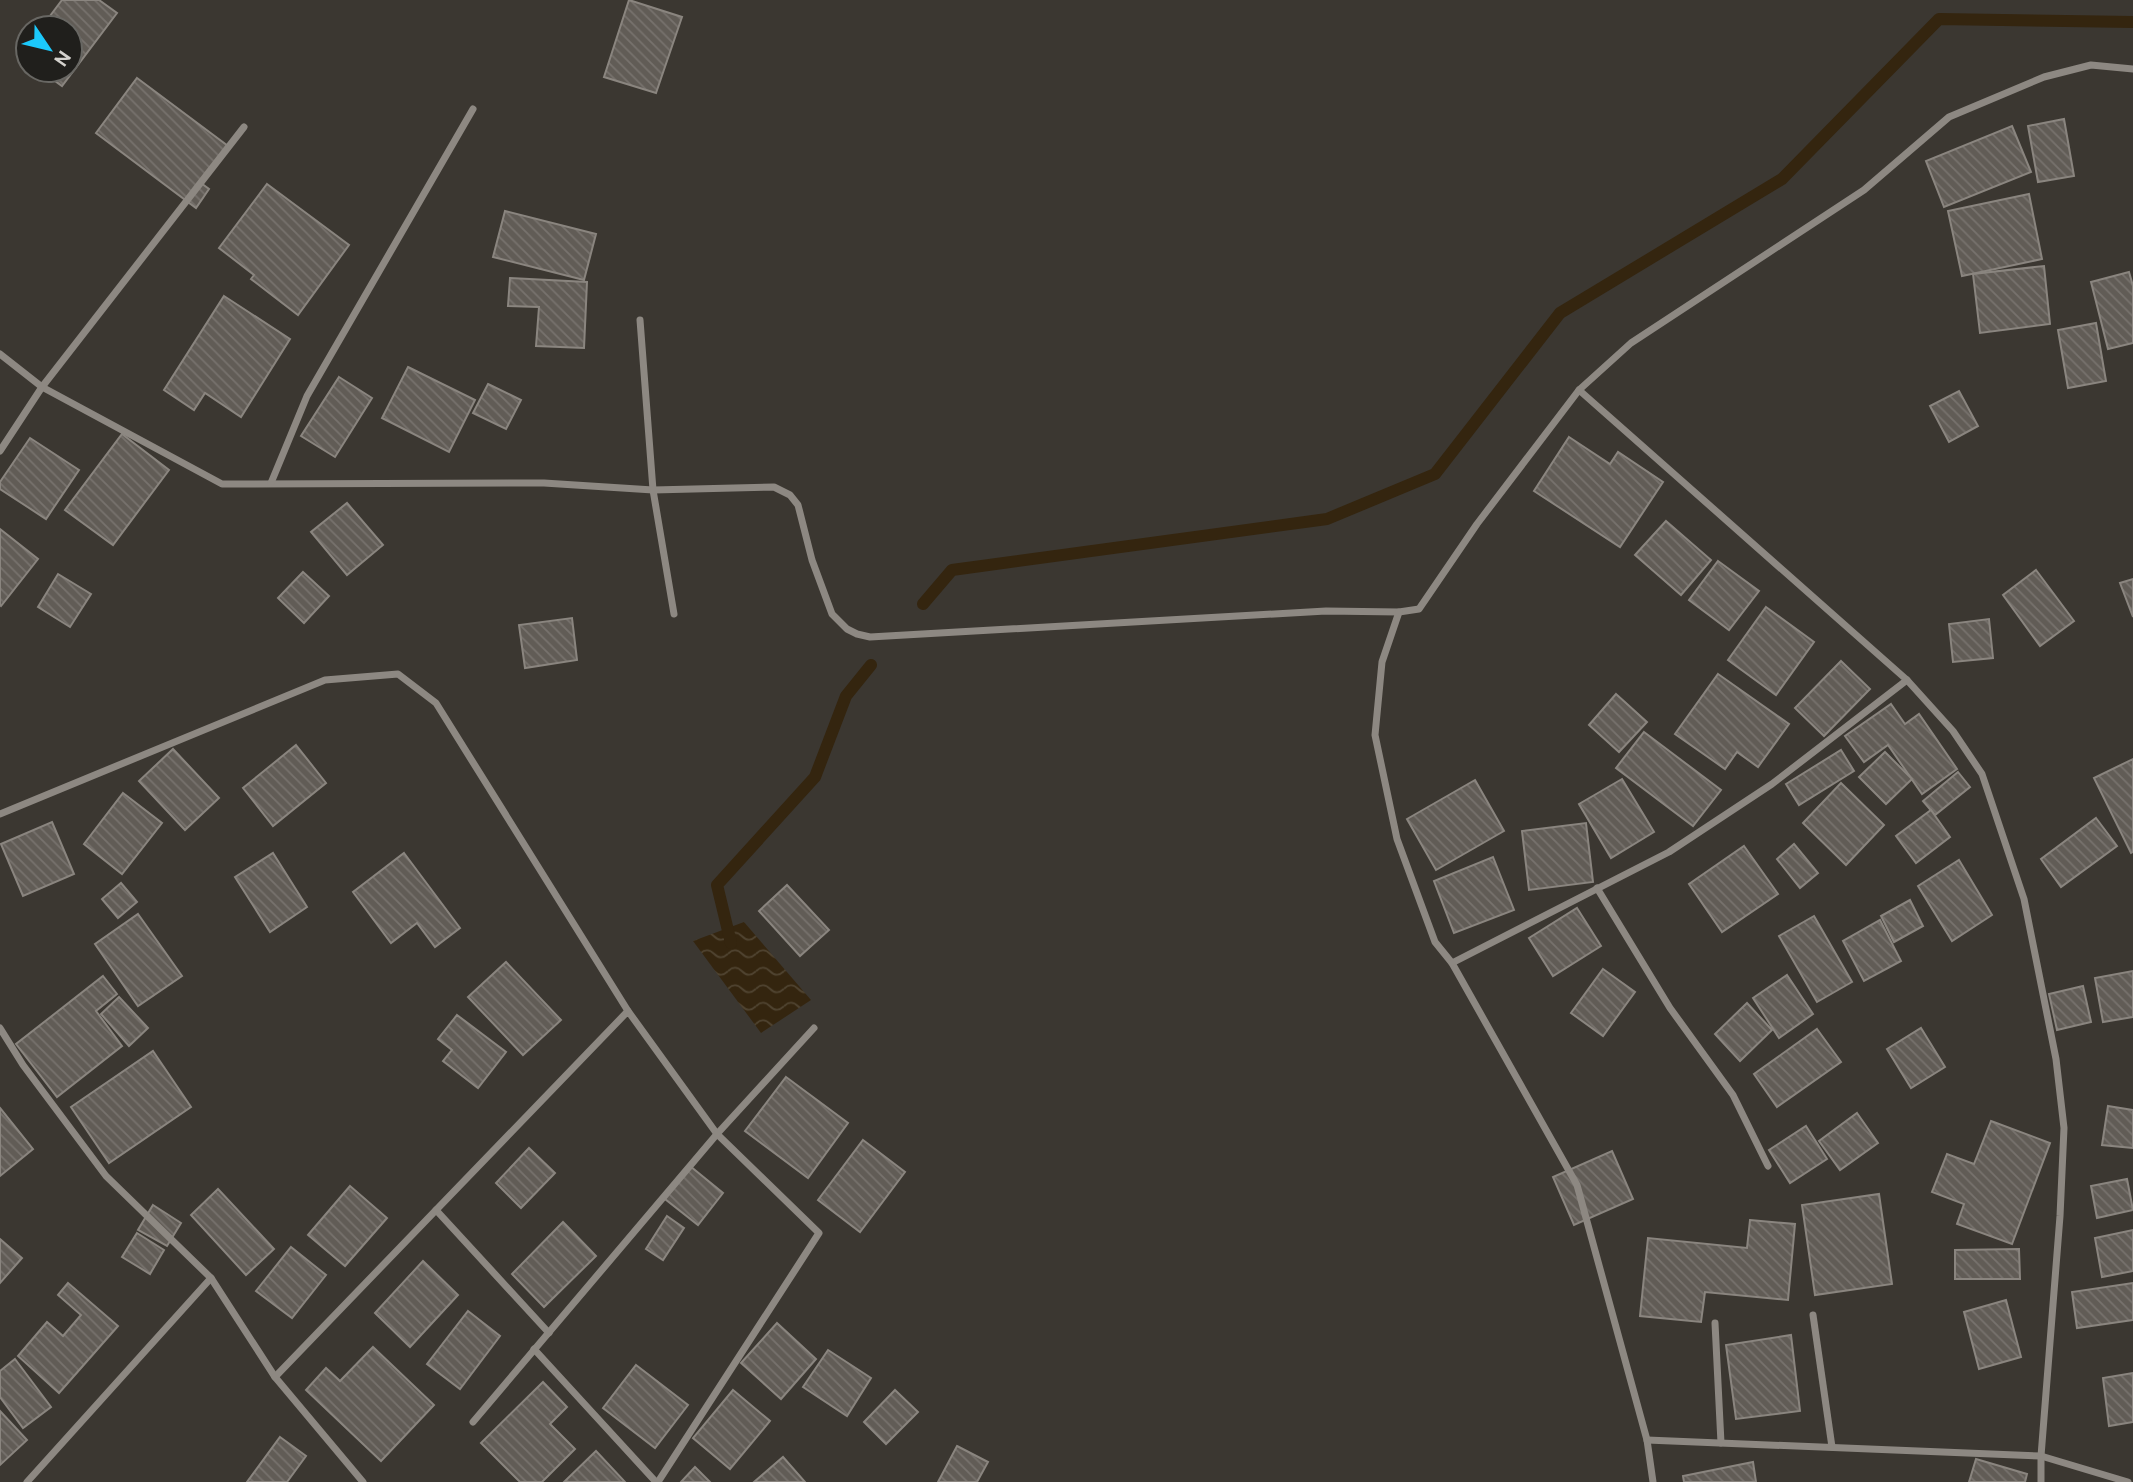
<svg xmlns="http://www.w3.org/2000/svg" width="2133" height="1482" font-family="Ubuntu,sans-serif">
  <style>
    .water { fill: url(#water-waves) }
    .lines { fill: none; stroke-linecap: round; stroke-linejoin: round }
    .stream { stroke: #34250f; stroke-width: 12 }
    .building { fill: url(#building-back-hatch); stroke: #8a857f; stroke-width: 2 }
    .street { stroke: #8d8882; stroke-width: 7 }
  </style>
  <defs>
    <pattern id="water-waves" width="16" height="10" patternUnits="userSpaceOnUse" patternTransform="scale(1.75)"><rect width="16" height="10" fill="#34250f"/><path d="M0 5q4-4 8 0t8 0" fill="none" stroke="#504431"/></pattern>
    <pattern id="building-back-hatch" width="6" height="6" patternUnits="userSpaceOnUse" patternTransform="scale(1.75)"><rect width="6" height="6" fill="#615c56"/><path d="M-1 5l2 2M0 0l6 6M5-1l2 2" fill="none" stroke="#77726d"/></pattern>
  </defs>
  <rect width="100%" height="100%" fill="#3b3731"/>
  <polygon class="water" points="744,922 811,1000 761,1033 693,941"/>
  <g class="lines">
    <g class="stream">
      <polyline points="923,604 952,570 1327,519 1435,474 1560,313 1782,179 1939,19 2133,22"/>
      <polyline points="731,943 717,885 815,777 846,696 871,665"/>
    </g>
  </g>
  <g class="building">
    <polygon points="62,0 99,0 117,13 62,86 40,70 70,70 70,28 41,28"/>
    <polygon points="629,0 682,17 656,93 604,77"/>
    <polygon points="137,78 228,146 201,183 209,189 196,208 96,133"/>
    <polygon points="2064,119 2074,176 2038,182 2028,126"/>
    <polygon points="2012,126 2031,172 1944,207 1926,161"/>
    <polygon points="267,184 349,245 298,315 251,279 254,275 219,248"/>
    <polygon points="2029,194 2042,259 1962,276 1948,211"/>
    <polygon points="505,211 596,234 584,280 493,257"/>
    <polygon points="2044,266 2050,324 1980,333 1973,274"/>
    <polygon points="2129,272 2133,286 2133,343 2108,349 2091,282"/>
    <polygon points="510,278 587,282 584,348 536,346 539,307 508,306"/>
    <polygon points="224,296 290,339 241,417 205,393 194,410 164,390"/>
    <polygon points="2096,323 2106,381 2068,388 2058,330"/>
    <polygon points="408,367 475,400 449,452 382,418"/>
    <polygon points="339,377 372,398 335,457 301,436"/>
    <polygon points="488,384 521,400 506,429 473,413"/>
    <polygon points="1959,391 1978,426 1949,442 1930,406"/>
    <polygon points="122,434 169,470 113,545 65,510"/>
    <polygon points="1569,437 1610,464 1618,452 1663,482 1620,547 1534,491"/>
    <polygon points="30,438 79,470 46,519 0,489 0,482"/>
    <polygon points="347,503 383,545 347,575 311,532"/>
    <polygon points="1666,521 1711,560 1681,595 1635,555"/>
    <polygon points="0,529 38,559 1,606 0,605"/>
    <polygon points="1718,561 1759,591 1729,630 1689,600"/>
    <polygon points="2036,570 2074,621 2040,646 2003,595"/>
    <polygon points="303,572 329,596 304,623 278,598"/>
    <polygon points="58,574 91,594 70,627 38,607"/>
    <polygon points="2133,579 2133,617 2120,583"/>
    <polygon points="1766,607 1814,642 1776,695 1728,660"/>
    <polygon points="572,618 577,660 525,668 519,625"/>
    <polygon points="1989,619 1993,658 1953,662 1949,624"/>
    <polygon points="1841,661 1870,689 1824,736 1795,708"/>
    <polygon points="1718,674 1789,724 1758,767 1737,752 1725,769 1675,734"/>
    <polygon points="1616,694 1647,722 1619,752 1589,725"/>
    <polygon points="1891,704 1905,724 1919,714 1957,769 1922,794 1888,745 1864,762 1845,736"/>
    <polygon points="1644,732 1721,790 1693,826 1616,768"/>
    <polygon points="296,745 326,783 273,826 243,788"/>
    <polygon points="173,749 219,798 185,830 139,781"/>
    <polygon points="1841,750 1854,771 1799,805 1786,784"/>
    <polygon points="1885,752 1912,779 1886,804 1859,777"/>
    <polygon points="2133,759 2133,852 2131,853 2094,778"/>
    <polygon points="1958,772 1970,787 1935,815 1923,801"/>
    <polygon points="1622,779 1654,832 1611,858 1579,804"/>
    <polygon points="1475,780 1504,831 1436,870 1407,819"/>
    <polygon points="1841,783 1884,825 1846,865 1803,823"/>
    <polygon points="123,793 162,823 122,874 84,844"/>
    <polygon points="1931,810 1950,837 1916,863 1896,836"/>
    <polygon points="2096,818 2117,846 2061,887 2041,859"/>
    <polygon points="52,822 74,874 23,896 1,844"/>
    <polygon points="1586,823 1593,882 1529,890 1522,831"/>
    <polygon points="1794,844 1818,873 1800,888 1777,859"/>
    <polygon points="1744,846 1778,894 1722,932 1689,884"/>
    <polygon points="273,853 307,907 270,932 235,877"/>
    <polygon points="404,853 460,928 435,947 417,923 391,943 353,892"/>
    <polygon points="1493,857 1514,910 1454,933 1434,881"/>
    <polygon points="1959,860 1992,915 1952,941 1918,886"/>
    <polygon points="121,883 137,902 118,918 102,899"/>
    <polygon points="787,885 829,930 800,956 759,911"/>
    <polygon points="1910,900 1923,926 1894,942 1881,916"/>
    <polygon points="1577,908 1601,946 1553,976 1529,938"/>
    <polygon points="138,914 182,976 138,1006 95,944"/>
    <polygon points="1814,916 1852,982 1817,1002 1779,936"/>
    <polygon points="1880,920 1901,961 1864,981 1843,941"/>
    <polygon points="506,962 561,1020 523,1055 468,997"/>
    <polygon points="1603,969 1635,992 1603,1036 1571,1013"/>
    <polygon points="2133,971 2133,1017 2103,1022 2095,978"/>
    <polygon points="1787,975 1813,1014 1779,1038 1753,998"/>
    <polygon points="103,976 117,994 96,1011 122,1046 57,1097 16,1044"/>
    <polygon points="2083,986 2091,1022 2057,1030 2049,994"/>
    <polygon points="119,997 148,1028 129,1046 101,1014"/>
    <polygon points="1747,1003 1772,1030 1740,1061 1715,1034"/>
    <polygon points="457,1015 506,1052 478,1088 443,1061 452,1050 438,1039"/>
    <polygon points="1921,1028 1945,1067 1911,1088 1887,1049"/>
    <polygon points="1817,1029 1841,1062 1777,1107 1754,1074"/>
    <polygon points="153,1051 191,1107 109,1163 71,1107"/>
    <polygon points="786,1077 848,1123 808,1178 745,1131"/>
    <polygon points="2108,1106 2133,1110 2133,1148 2102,1145"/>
    <polygon points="0,1108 33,1149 0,1176"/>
    <polygon points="1857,1113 1878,1143 1840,1170 1819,1141"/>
    <polygon points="1991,1121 2050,1143 2012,1244 1957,1224 1964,1204 1932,1192 1947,1154 1974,1164"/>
    <polygon points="1806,1126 1827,1159 1790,1183 1769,1150"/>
    <polygon points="863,1140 905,1172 860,1232 818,1200"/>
    <polygon points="529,1148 555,1173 521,1208 496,1183"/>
    <polygon points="1612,1151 1633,1199 1574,1225 1553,1177"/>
    <polygon points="690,1166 723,1193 698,1225 665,1199"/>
    <polygon points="2127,1179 2133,1210 2097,1218 2091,1186"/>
    <polygon points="350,1186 387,1218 345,1266 308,1235"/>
    <polygon points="218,1189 274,1249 246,1275 191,1215"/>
    <polygon points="1879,1194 1892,1284 1815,1295 1802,1205"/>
    <polygon points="153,1205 181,1223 167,1246 138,1230"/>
    <polygon points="667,1216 684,1228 663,1260 646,1249"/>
    <polygon points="1750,1220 1795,1224 1788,1300 1705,1292 1701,1322 1640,1316 1648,1238 1747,1248"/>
    <polygon points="563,1222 596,1256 544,1307 512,1274"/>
    <polygon points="2133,1230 2133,1271 2102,1277 2095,1238"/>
    <polygon points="137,1233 164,1250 150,1274 122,1257"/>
    <polygon points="0,1239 22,1258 0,1283"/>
    <polygon points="291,1247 326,1275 292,1318 256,1291"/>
    <polygon points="2019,1249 2020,1279 1955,1279 1955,1250"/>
    <polygon points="423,1261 458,1295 410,1347 375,1313"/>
    <polygon points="68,1283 118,1326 59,1393 18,1356 47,1322 63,1336 81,1315 58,1295"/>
    <polygon points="2133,1283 2133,1320 2077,1328 2072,1292"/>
    <polygon points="2006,1300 2021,1357 1979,1369 1964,1312"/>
    <polygon points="468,1311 500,1336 460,1389 427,1364"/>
    <polygon points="777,1323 816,1359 781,1399 741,1363"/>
    <polygon points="1791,1335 1800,1411 1736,1419 1726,1345"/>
    <polygon points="373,1347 434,1405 381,1461 306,1390 326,1368 340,1381"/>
    <polygon points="828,1350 871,1378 847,1416 803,1387"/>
    <polygon points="15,1359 51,1407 23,1428 0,1397 0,1371"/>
    <polygon points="636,1365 688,1405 655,1448 603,1408"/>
    <polygon points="2133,1373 2133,1422 2109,1426 2103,1378"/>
    <polygon points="543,1382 567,1407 550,1424 575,1449 542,1482 520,1482 481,1443"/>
    <polygon points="733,1390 770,1421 730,1469 693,1438"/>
    <polygon points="895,1390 918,1412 886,1444 864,1422"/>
    <polygon points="0,1411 27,1440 0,1465"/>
    <polygon points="280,1437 306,1456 287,1482 247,1482"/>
    <polygon points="957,1446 988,1462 977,1482 938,1482"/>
    <polygon points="596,1451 625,1482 564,1482"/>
    <polygon points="783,1457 805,1482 754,1482"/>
    <polygon points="1976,1459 2027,1474 2025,1482 1969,1482"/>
    <polygon points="1753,1462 1756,1482 1684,1482 1683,1476"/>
    <polygon points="695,1467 710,1482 681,1482"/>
  </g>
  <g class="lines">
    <g class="street">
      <polyline points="640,320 653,490 674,614"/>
      <polyline points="0,354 42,387 222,484 544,483 653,490 774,487 790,495 798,505 812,560 832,614 847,629 857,634 870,637 1326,611 1399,612 1419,609 1477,524 1579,390 1631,343 1864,190 1949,117 2044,77 2091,65 2133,69"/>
      <polyline points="0,451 42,387 244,127"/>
      <polyline points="271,483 307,396 473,109"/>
      <polyline points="1399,612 1382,662 1375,735 1397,839 1435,942 1452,963 1577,1185 1647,1440 1653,1482"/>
      <polyline points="1907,680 1953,731 1982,774 2024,899 2056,1059 2064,1128 2060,1216 2041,1456 2041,1482"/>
      <polyline points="0,814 325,680 398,674 436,703 628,1011"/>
      <polyline points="1597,888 1670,1008 1733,1095 1768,1166"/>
      <polyline points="1452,963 1669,852 1772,784 1907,680 1579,390"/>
      <polyline points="0,1028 23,1065 106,1176 211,1278 275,1377 363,1482"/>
      <polyline points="436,1210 549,1333"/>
      <polyline points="1813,1315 1832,1447"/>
      <polyline points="1715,1323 1721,1443"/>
      <polyline points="534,1349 656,1482"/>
      <polyline points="275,1377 628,1011 717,1134 819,1233 658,1482"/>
      <polyline points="473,1422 717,1134 814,1028"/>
      <polyline points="1647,1440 2041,1456 2128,1482"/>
      <polyline points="27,1482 211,1278"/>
    </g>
  </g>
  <g transform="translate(49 49) rotate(125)"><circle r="33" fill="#201f1c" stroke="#686763" stroke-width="2"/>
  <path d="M0-5L12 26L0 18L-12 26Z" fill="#1cc9fc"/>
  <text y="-10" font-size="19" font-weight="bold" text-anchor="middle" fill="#d4d2ce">N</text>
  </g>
</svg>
